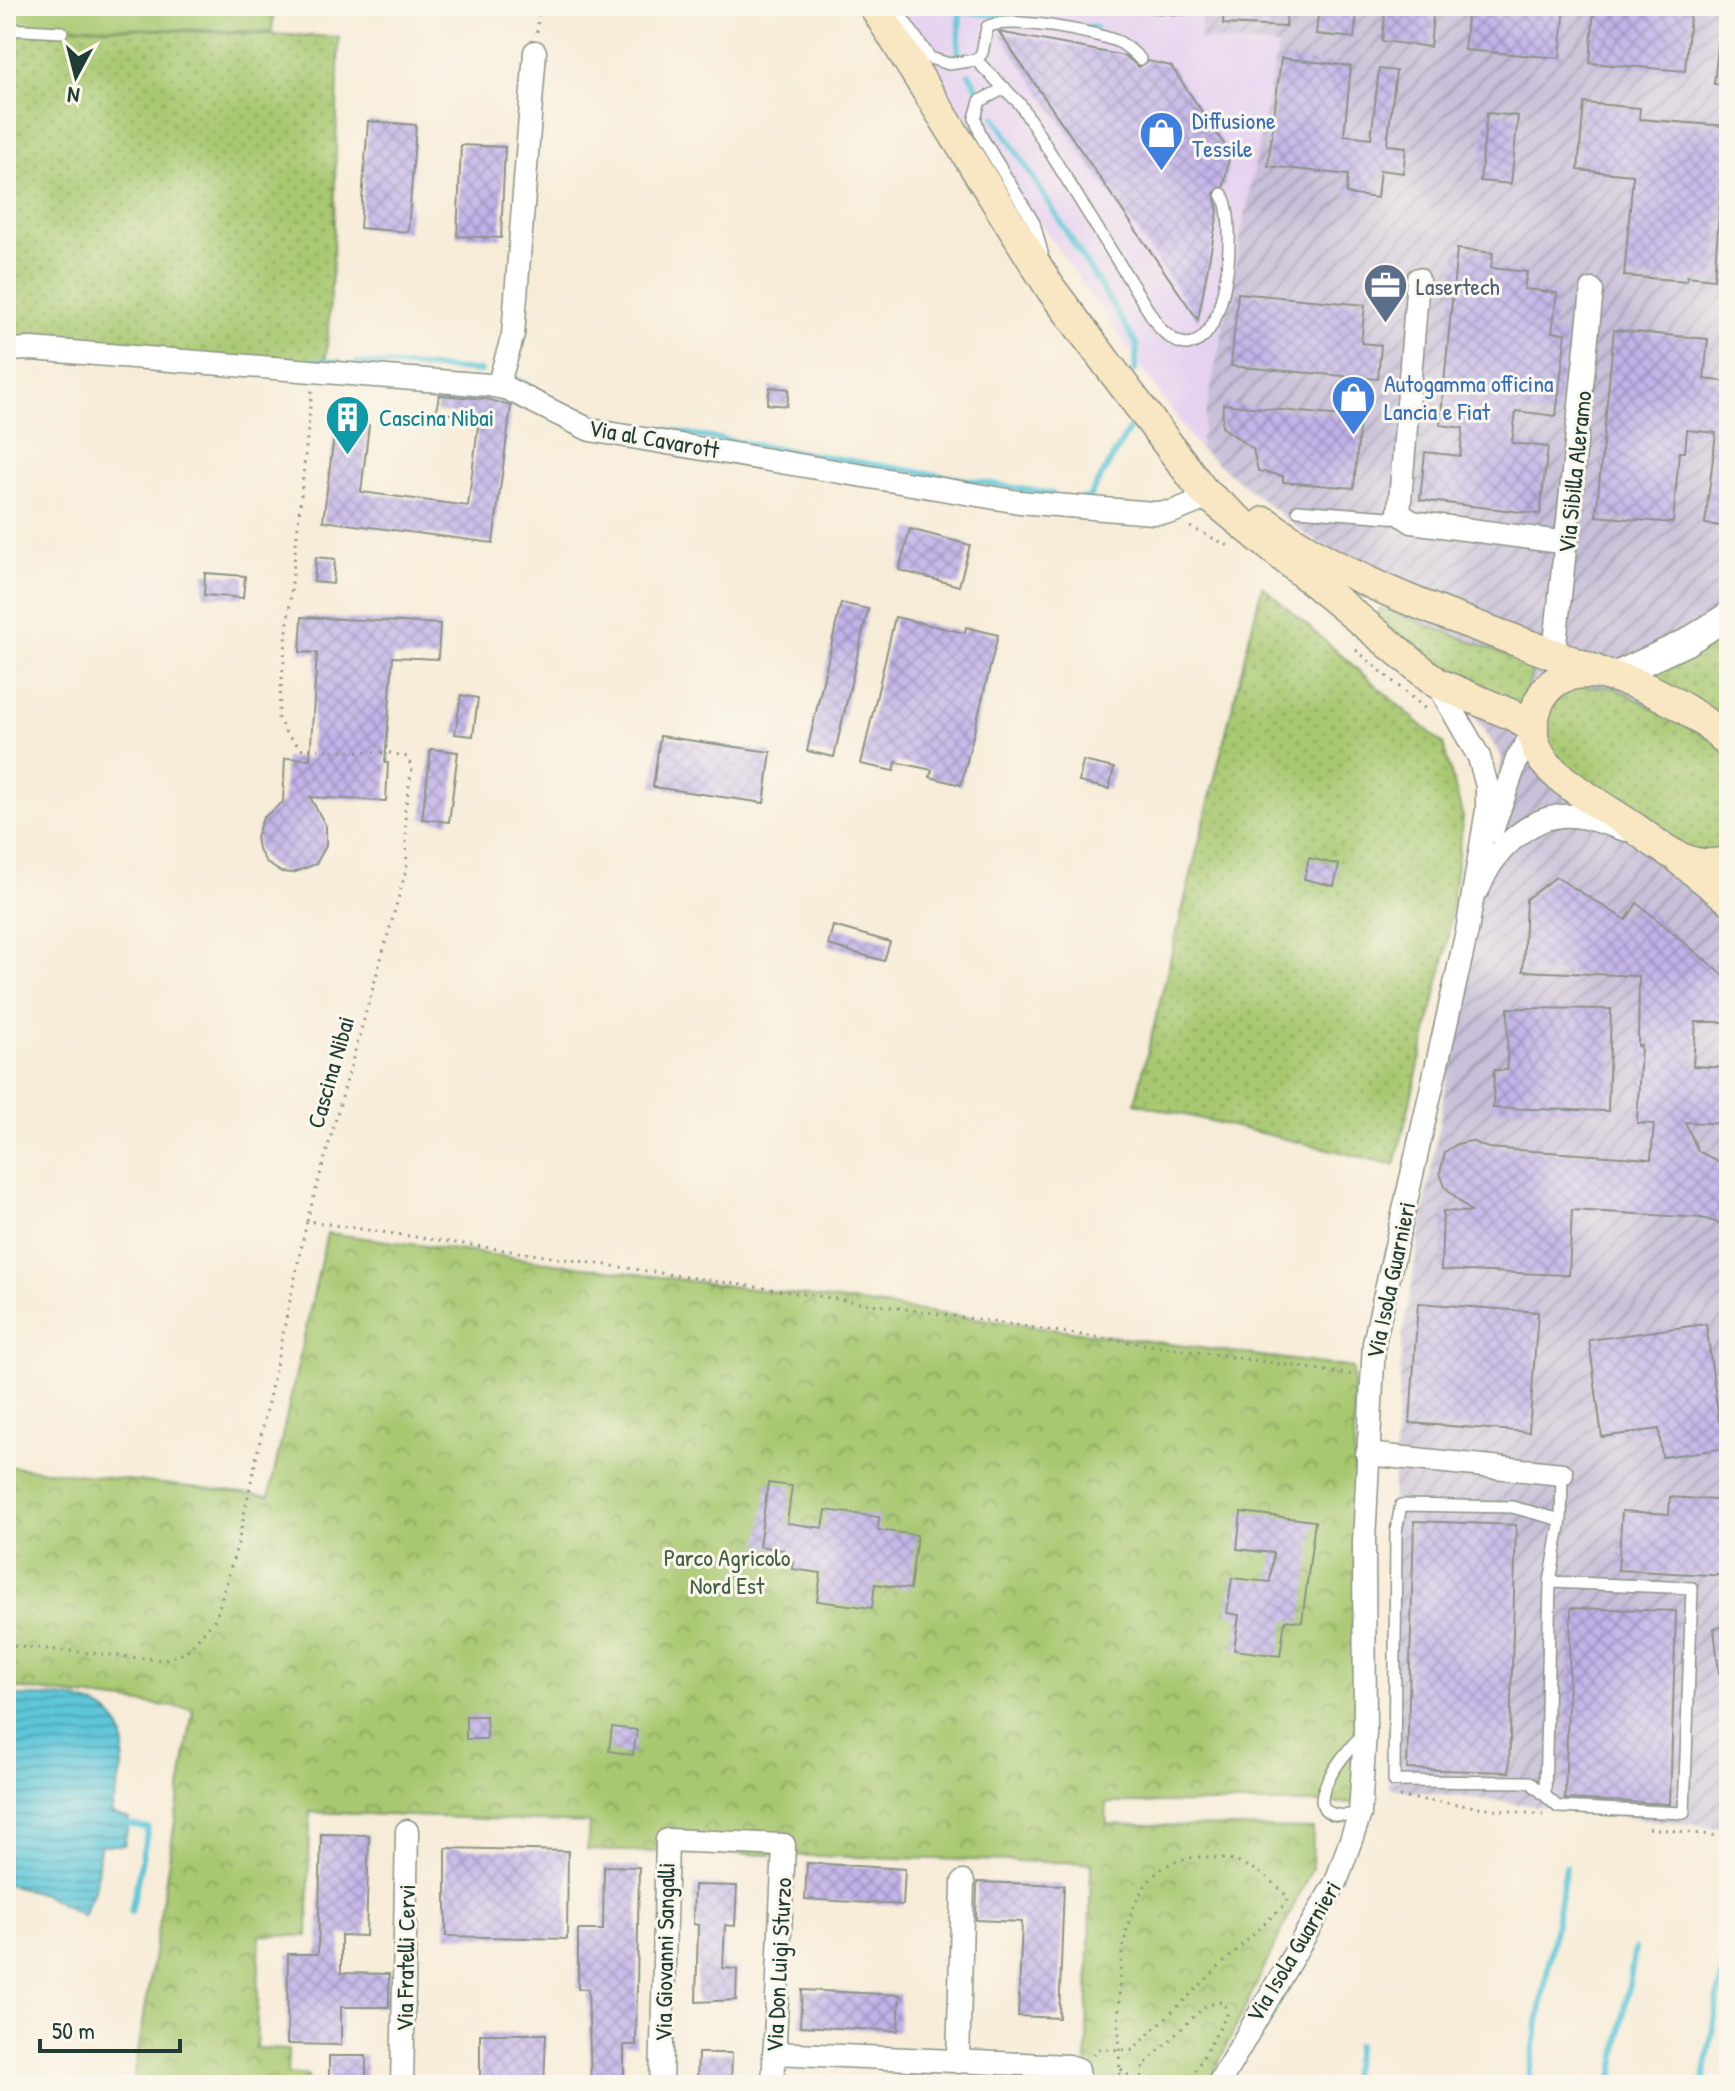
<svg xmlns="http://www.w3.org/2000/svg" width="1735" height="2091" font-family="'Patrick Hand',sans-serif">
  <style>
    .built { fill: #e6d2f0 }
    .industrial { fill: url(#industrial-furrows) }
    .grass { fill: url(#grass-dots); stroke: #638252; stroke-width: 2 }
    .park { fill: url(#park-crowns); stroke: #638252; stroke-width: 2 }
    .garden { fill: #a7c870; stroke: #638252; stroke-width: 2 }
    .water { fill: url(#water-rules); stroke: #3e8286; stroke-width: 2 }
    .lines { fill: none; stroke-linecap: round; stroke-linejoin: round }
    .stream { stroke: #5dc6d9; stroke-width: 6 }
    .building { fill: url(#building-cross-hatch) }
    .service-casing { stroke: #8b9486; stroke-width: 14 }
    .minor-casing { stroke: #8b9486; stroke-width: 25 }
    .tertiary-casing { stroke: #8b9486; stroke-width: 29 }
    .secondary-casing { stroke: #8b9486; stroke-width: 33 }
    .path { stroke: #8b9486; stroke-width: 3; stroke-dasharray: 2 6; stroke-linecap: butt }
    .service { stroke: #fff; stroke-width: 11 }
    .minor { stroke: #fff; stroke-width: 22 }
    .tertiary { stroke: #fff; stroke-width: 26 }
    .secondary { stroke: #f9e7c3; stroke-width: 30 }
    .labels { text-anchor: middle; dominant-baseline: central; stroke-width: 6; stroke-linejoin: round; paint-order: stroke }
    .shop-label { font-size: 24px; fill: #366cbe; stroke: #fbf7ec; text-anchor: start }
    .service-label { font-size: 24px; fill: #4e5e75; stroke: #fbf7ec; text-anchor: start }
    .culture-label { font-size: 24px; fill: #0d838f; stroke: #fbf7ec; text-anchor: start }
    .street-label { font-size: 24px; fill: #1f3d34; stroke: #fbf7ec }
    .park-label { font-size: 24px; fill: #416043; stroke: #fbf7ec }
  </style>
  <defs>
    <pattern id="industrial-furrows" width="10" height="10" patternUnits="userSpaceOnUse" patternTransform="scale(2)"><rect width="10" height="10" fill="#c8bfd8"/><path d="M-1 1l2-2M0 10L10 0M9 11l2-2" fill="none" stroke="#a29cb0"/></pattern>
    <pattern id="grass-dots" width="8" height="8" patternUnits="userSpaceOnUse" patternTransform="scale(2)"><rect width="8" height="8" fill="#a7c870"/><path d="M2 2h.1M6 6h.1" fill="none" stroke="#87a45d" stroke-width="1.8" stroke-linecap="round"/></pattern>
    <pattern id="park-crowns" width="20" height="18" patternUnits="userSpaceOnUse" patternTransform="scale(2)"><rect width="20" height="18" fill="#a7c870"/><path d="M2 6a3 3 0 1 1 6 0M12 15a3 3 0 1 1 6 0" fill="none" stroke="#87a45d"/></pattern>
    <pattern id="water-rules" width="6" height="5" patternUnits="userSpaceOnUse" patternTransform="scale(2)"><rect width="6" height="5" fill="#5dc6d9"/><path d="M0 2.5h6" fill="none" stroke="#4ca2b1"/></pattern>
    <pattern id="building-cross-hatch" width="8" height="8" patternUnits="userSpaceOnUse" patternTransform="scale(2)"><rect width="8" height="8" fill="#c2b2e9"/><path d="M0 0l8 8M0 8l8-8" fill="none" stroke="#9d92be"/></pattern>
  </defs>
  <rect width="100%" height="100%" fill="#fbf7ec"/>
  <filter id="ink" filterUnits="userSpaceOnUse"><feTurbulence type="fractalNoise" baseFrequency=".0125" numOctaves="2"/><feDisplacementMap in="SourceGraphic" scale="16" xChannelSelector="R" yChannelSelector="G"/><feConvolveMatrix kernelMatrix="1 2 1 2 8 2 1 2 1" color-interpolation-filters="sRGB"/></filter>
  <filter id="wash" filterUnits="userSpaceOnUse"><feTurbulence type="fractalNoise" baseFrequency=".006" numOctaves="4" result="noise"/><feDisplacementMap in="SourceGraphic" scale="32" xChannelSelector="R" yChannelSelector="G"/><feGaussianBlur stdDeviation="1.8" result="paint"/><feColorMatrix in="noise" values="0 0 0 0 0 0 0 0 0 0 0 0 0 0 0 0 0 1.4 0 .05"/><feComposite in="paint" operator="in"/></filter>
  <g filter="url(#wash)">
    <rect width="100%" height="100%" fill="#f7ecd8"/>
    <polygon class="built" points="887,6 1202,6 1200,39 1278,45 1199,449"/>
    <polygon class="industrial" points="1202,6 1729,6 1729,1829 1389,1788 1390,1536 1402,1340 1502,757 1383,581 1309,537 1199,449 1278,46 1200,39"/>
    <g class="grass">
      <polygon points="6,24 339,37 333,259 325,372 6,347"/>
      <polygon points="1262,586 1443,744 1463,817 1446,952 1395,1165 1135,1103"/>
      <polygon points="1381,608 1534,665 1515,730 1376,617"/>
      <polygon points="1729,631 1729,731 1646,672 1696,653"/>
      <polygon points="1569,687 1614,687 1711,739 1729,757 1729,850 1694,854 1560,763 1548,750 1545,713"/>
    </g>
    <polygon class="park" points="327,1233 1353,1368 1360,1803 1106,1803 1107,1824 1313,1829 1312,1868 1208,2085 1086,2085 1091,1863 587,1850 589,1823 310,1812 308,1936 260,1935 256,2048 288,2050 287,2074 308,2076 307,2085 133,2085 193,1709 6,1687 6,1466 269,1496"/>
    <polygon class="garden" points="6,6 274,6 272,32 6,25"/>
    <path class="water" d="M6,1696C47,1697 126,1689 124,1752C123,1772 115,1793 111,1813L129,1819L124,1845H100L96,1886L83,1916L43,1894L6,1884Z"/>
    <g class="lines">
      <g class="stream">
        <polyline points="1077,26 1095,28"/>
        <polyline points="958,57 960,11 1019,18"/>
        <polyline points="969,74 981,94"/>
        <polyline points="995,117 1137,345 1135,371"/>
        <polyline points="317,361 339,362"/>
        <polyline points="357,363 481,371"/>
        <polyline points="516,379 548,397"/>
        <polyline points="585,417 1052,494"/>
        <polyline points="1083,498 1088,499 1130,428"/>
        <polyline points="128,1824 148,1828 131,1912"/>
        <polyline points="1349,2085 1357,2045"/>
        <polyline points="1527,2085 1566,1867"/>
        <polyline points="1612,2085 1635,1949"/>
        <polyline points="1703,2085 1729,1935"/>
      </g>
    </g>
    <g id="blocks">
      <g class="building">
        <polygon points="1224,6 1287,6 1286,27 1223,24"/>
        <polygon points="1319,6 1358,6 1354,38 1316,34"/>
        <polygon points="1386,6 1434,6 1430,47 1382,41"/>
        <polygon points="1468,6 1565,6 1560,58 1464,50"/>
        <polygon points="1594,6 1691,6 1685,71 1590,63"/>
        <polygon points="999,32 1125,56 1139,67 1148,61 1171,66 1230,153 1224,186 1214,193 1218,212 1198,320"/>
        <polygon points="1719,38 1729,38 1729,86 1714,84"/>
        <polygon points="1281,58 1351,66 1344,135 1371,138 1379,69 1396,71 1387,145 1406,147 1403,173 1380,170 1377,198 1346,194 1348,175 1268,166"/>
        <polygon points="1584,103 1640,108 1639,119 1726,126 1714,279 1687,276 1687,281 1624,276 1633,175 1578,170"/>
        <polygon points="1487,113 1518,116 1511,184 1480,181"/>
        <polygon points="368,121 416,125 408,232 360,228"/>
        <polygon points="461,145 505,147 501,238 457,236"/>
        <polygon points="1457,249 1493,253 1491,268 1527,272 1524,289 1557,293 1552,332 1566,333 1556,416 1516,411 1512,443 1548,447 1540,514 1420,500 1425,452 1460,456 1463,428 1440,425"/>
        <polygon points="1238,293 1365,305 1361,343 1381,345 1378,379 1231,366"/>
        <polygon points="1614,330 1708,339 1704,379 1729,382 1729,527 1705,524 1716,433 1687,430 1685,452 1679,452 1673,523 1596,516"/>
        <polygon points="770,387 789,389 787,406 767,404"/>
        <polygon points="439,395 487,399 511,406 493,543 323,521 336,420 369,425 361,492 468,506 479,418 436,412"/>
        <polygon points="1223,404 1360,418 1354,488 1283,482 1283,476 1258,471 1253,449 1222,427"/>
        <polygon points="910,529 970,545 959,586 899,570"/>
        <polygon points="316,557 335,559 333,584 314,582"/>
        <polygon points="205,573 245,576 243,598 204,595"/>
        <polygon points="841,603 868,609 834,757 807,751"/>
        <polygon points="302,617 440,624 438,659 393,657 385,763 388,763 386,801 310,797 326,826 326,846 316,864 293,873 281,872 267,863 258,849 256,837 263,818 283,802 285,758 310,759 317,653 300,652"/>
        <polygon points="895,617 965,633 966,627 998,635 961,785 930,777 932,770 896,762 894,771 861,764"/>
        <polygon points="461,695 478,698 473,736 455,734"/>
        <polygon points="660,736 771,752 764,803 653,787"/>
        <polygon points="431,749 458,752 449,822 422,819"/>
        <polygon points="1083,761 1114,768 1109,789 1079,782"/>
        <polygon points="1309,858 1339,865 1334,886 1304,879"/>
        <polygon points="1556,877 1626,920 1637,903 1729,980 1729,1022 1696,1022 1693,1066 1729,1068 1729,1124 1685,1122 1698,1151 1729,1167 1729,1226 1702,1218 1572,1210 1569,1275 1441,1270 1443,1211 1471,1212 1445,1187 1440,1173 1445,1152 1457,1144 1471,1141 1488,1148 1651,1159 1654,1124 1637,1123 1641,1045 1638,1046 1639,976 1523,971 1526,899"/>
        <polygon points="833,926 890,942 884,961 828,945"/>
        <polygon points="1508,1008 1611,1009 1608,1111 1493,1108 1494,1070 1507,1070"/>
        <polygon points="1418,1303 1538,1312 1529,1432 1410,1423"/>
        <polygon points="1706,1324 1719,1421 1729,1420 1729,1448 1662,1457 1659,1429 1602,1437 1589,1340"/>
        <polygon points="768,1483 792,1486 787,1523 823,1528 826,1510 879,1517 878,1530 917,1535 910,1589 875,1584 872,1608 817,1601 821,1573 792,1569 793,1561 781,1560 783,1550 759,1546"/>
        <polygon points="1670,1497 1729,1501 1729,1576 1618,1570 1622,1511 1669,1514"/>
        <polygon points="1241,1512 1315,1521 1302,1622 1285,1620 1280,1656 1234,1650 1239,1615 1227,1613 1232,1578 1270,1582 1273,1553 1237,1549"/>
        <polygon points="1414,1521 1516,1525 1509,1772 1407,1769"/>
        <polygon points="1571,1608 1676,1611 1670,1804 1565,1799"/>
        <polygon points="1729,1626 1729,1672 1719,1673 1714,1628"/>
        <polygon points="466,1716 486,1716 487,1739 466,1739"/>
        <polygon points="612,1727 637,1730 633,1755 609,1751"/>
        <polygon points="321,1834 369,1835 366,1936 341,1935 341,1973 389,1974 389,2007 341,2007 341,2045 287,2044 288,1954 318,1954"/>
        <polygon points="446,1848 568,1851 567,1939 446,1936"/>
        <polygon points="807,1863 905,1869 903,1905 805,1899"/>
        <polygon points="604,1866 639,1867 636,2045 624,2045 624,2085 591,2085 588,1989 578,1989 578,1930 603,1930"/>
        <polygon points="977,1882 1064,1885 1059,2018 1018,2016 1022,1922 976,1920"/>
        <polygon points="694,1885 737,1886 735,1926 725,1925 723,1968 737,1969 736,2000 696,2002 698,1925 693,1924"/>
        <polygon points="802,1990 900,1995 898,2031 800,2026"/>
        <polygon points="480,2034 546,2034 544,2085 480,2085"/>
        <polygon points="698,2053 732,2053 731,2085 697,2085"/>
        <rect x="329" y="2056" width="37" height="29"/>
      </g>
    </g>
  </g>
  <g filter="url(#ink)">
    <use href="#blocks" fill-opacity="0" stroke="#8b9486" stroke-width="2"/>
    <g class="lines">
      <defs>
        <g id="service">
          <path d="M894,6L930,58L949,64L976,60L982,53L987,27C1007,15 1098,32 1121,43C1128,47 1134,53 1140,59"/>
          <polyline points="1143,6 1182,9 1182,6"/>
          <polyline points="6,29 62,32"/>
          <path d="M976,60L1020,104L1158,326C1223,399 1241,226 1222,194"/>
          <polyline points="1005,88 980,101 975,118 981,136 1034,223 1042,253"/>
          <polyline points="1298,510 1401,518"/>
          <polyline points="1561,1520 1550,1582 1692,1588 1684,1813 1558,1807 1530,1782 1394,1781 1396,1532 1401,1505 1512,1507 1561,1520 1562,1474"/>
          <polyline points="1545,1795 1550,1582"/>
          <path d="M1359,1814C1286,1826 1340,1757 1362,1735"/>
        </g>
        <g id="minor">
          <polyline points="1418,279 1399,513 1412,522 1567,543"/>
          <polyline points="6,350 32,349 489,385 508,389 590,430 1019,502 1153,513 1172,512 1209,497"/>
          <polyline points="498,386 513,335 535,52"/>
          <polyline points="1554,654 1592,290"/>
          <polyline points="1492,831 1517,759 1533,733"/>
          <path d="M1479,888C1493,851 1531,813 1572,816C1590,817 1609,825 1626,830"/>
          <polyline points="1367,1454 1562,1474"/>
          <polyline points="774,2053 1069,2066 1078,2069 1080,2085"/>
          <polyline points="958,2062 963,1882"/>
          <polyline points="402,2085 407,1831"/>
          <polyline points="661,2085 667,1840 784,1845 773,2085"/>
          <polyline points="1218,2085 1336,1882 1360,1814 1365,1732 1364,1542 1374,1343 1467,931 1487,810 1487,786 1479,757 1437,683"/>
        </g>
        <polyline id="tertiary" points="1612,677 1687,642 1729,615"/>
        <g id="secondary">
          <polyline points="874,6 1051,289 1204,492 1437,683 1517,717 1533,729"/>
          <path d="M1265,522C1374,600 1488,626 1609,676"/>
          <path d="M1729,743C1693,706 1559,624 1535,713C1530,729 1533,746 1543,760C1562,785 1609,810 1636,829C1665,850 1692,873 1729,861"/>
          <polyline points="1681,861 1729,899"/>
        </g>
      </defs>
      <use href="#service" class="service-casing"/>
      <use href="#minor" class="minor-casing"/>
      <use href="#tertiary" class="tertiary-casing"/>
      <use href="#secondary" class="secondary-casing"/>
      <g class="path">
        <polyline points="537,32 539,6"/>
        <polyline points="1190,527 1229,546"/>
        <polyline points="1356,650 1429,712"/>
        <polyline points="307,1221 407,867 405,810 412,768 407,757 391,753 302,749 287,735 278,718 312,389"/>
        <polyline points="6,1645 162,1660 185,1653 216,1618 238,1543 307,1221 1354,1375"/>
        <polyline points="1399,1797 1543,1815"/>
        <polyline points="1649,1828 1729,1837"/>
        <path d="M1093,2055L1099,2049L1132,2050L1283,1906L1288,1898C1266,1871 1237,1857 1202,1857C1102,1857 1120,2019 1120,2085"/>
        <polyline points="1121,2069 1140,2085"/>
        <polyline points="1140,2085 1143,2066 1205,2006 1219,2002 1225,2004 1227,2015 1187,2085"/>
      </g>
      <use href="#service" class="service"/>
      <use href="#minor" class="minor"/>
      <use href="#tertiary" class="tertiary"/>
      <use href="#secondary" class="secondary"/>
    </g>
  </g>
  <defs>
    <symbol id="shop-pin" viewBox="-11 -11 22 30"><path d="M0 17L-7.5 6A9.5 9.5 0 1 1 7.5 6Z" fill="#3f7fe0" stroke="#fbf7ec"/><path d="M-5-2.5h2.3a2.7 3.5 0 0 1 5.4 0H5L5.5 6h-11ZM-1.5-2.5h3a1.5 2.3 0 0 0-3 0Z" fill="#fff"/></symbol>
    <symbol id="office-pin" viewBox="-11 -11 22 30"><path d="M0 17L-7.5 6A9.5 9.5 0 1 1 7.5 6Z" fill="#5c6f8a" stroke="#fbf7ec"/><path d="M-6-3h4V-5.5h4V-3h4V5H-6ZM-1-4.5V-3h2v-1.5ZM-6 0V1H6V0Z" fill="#fff"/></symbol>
    <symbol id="building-pin" viewBox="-11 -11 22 30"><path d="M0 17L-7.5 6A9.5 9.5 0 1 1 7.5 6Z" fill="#0f9aa8" stroke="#fbf7ec"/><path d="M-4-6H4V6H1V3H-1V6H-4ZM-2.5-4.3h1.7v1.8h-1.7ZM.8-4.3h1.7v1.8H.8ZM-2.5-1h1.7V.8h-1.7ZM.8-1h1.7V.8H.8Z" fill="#fff"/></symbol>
  </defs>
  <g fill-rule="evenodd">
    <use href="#shop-pin" x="1136" y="108" width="51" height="69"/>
    <use href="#office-pin" x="1360" y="260" width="51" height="69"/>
    <use href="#shop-pin" x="1328" y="372" width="51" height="69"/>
    <use href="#building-pin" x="322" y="392" width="51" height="69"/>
  </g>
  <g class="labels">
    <g class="shop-label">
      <text x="1192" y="120">Diffusione<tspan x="1192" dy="28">Tessile</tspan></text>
      <text x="1384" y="383">Autogamma officina<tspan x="1384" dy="28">Lancia e Fiat</tspan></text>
    </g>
    <g class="service-label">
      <text x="1416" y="286">Lasertech</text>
    </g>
    <g class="culture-label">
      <text x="379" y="417">Cascina Nibai</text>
    </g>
    <g class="street-label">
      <text transform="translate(654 438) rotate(10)">Via al Cavarott</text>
      <text transform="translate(1574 472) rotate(-84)">Via Sibilla Aleramo</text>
      <text transform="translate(330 1072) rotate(-74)">Cascina Nibai</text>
      <text transform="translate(1390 1280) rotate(-78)">Via Isola Guarnieri</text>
      <text transform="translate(1293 1951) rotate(-59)">Via Isola Guarnieri</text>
      <text transform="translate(664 1952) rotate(-89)">Via Giovanni Sangalli</text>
      <text transform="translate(405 1958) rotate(-89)">Via Fratelli Cervi</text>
      <text transform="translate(778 1965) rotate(-87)">Via Don Luigi Sturzo</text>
    </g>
    <g class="park-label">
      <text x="727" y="1557">Parco Agricolo<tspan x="727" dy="28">Nord Est</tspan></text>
    </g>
  </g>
  <rect width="1735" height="2091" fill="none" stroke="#fbf7ec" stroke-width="32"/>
  <g transform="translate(76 76) rotate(187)" stroke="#fbf7ec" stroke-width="6" paint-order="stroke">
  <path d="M0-6L14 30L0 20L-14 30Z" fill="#1f3d34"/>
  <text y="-12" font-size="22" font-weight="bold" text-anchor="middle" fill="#1f3d34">N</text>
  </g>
  <path d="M40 2039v12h140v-12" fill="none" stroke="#1f3d34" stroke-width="4"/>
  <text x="52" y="2039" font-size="24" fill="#1f3d34" stroke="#fbf7ec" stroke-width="6" paint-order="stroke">50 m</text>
</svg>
